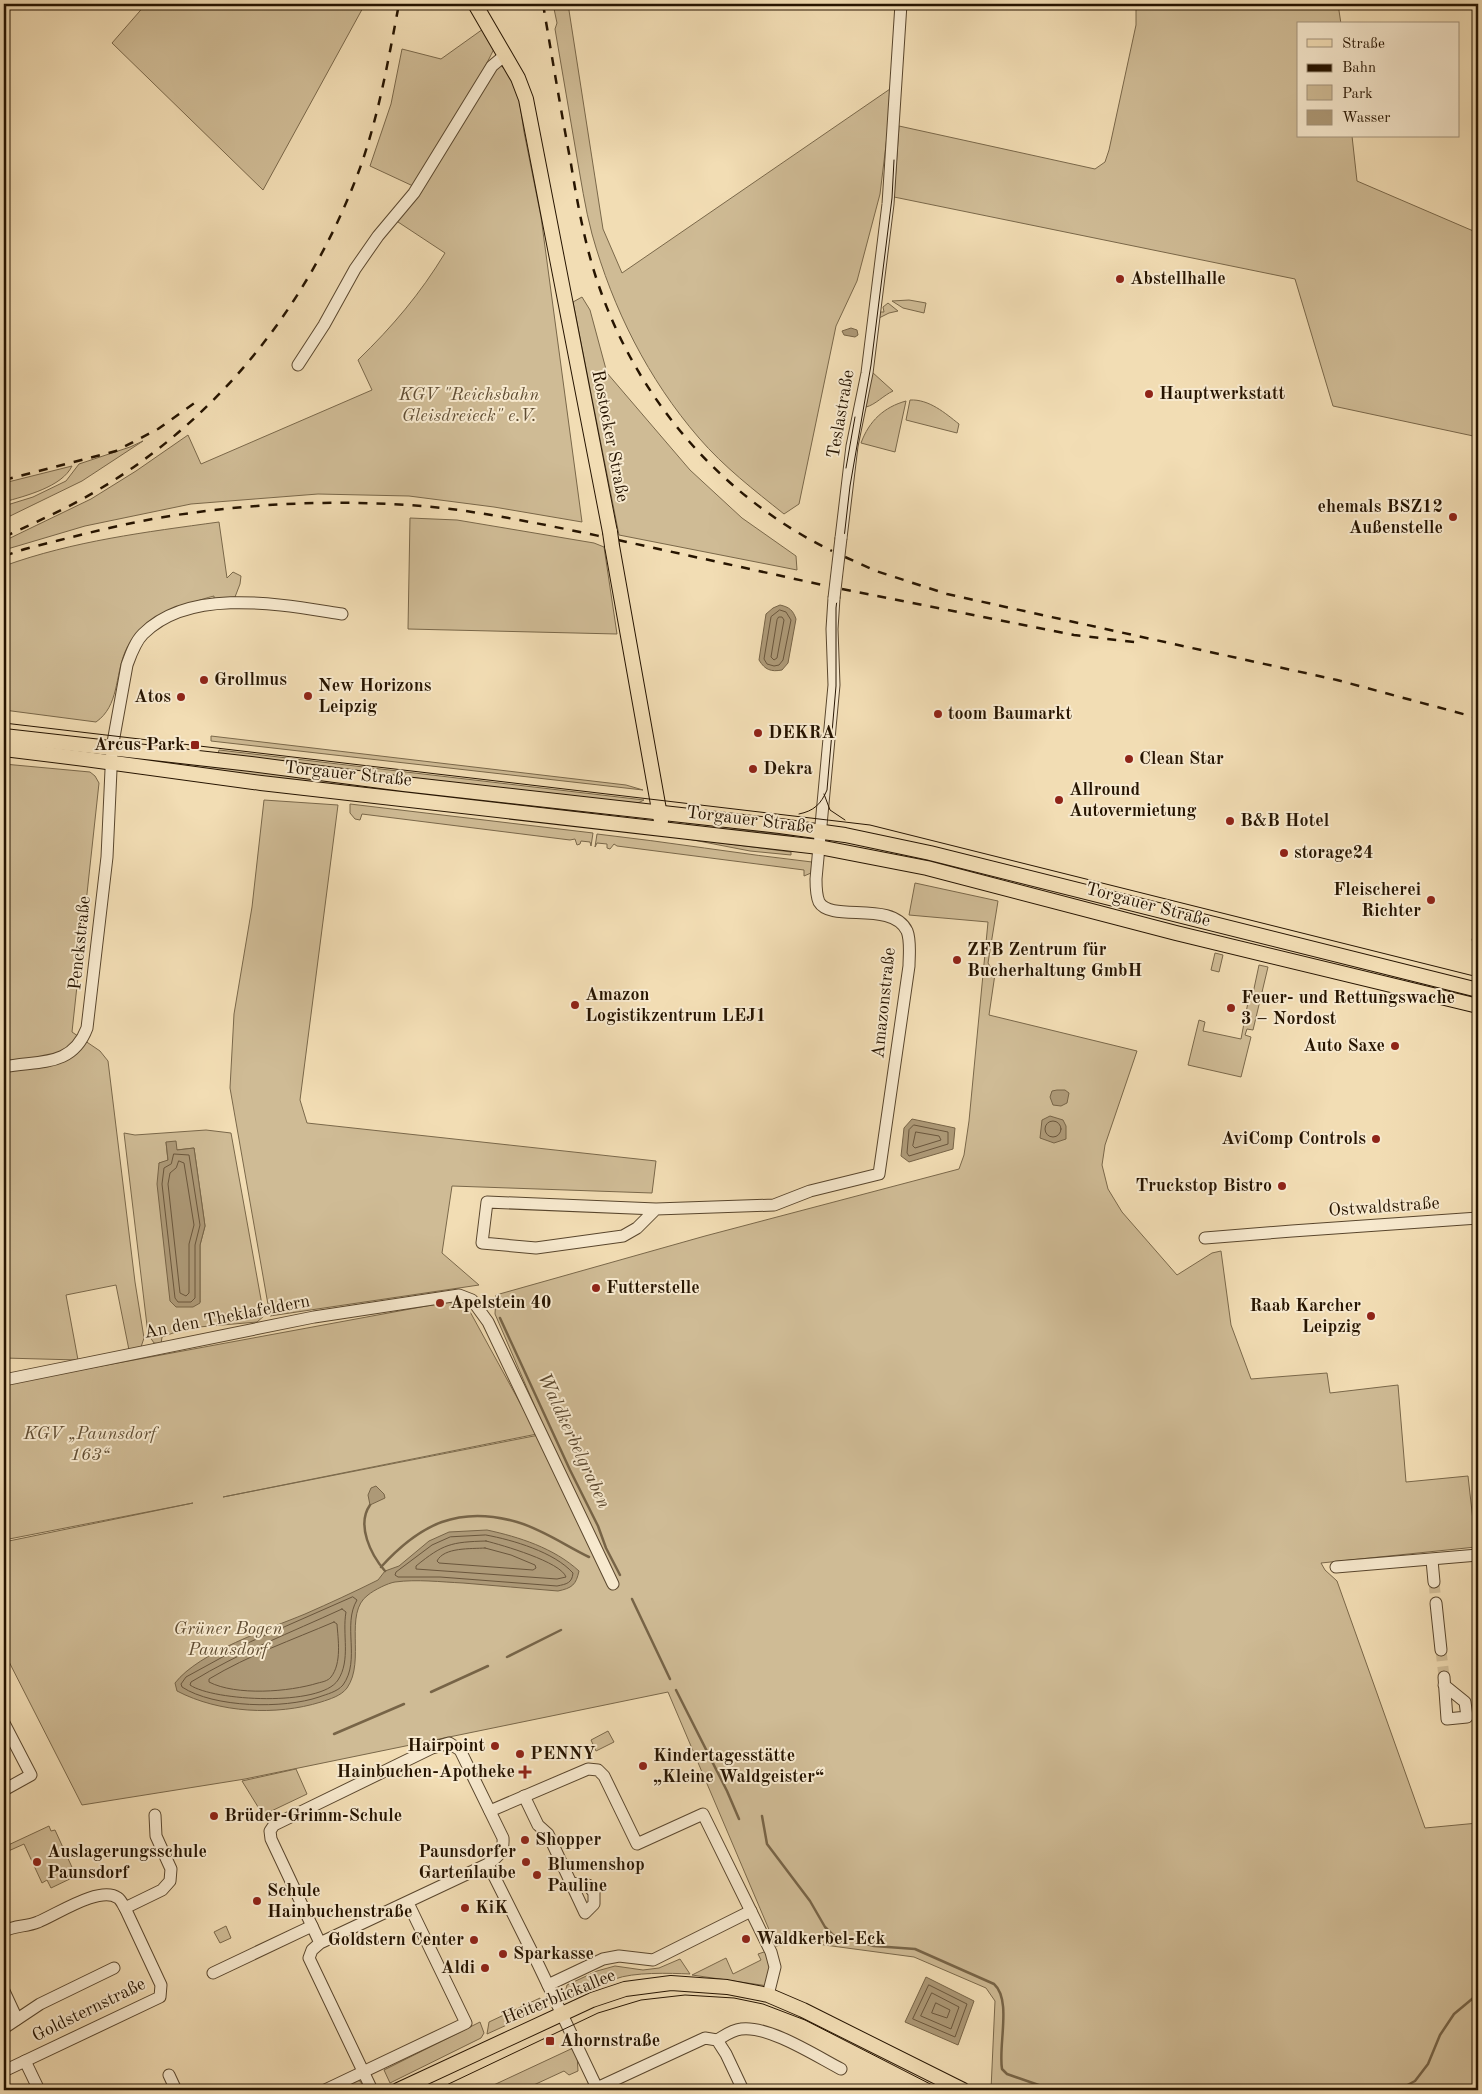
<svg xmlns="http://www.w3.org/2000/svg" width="1482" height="2094" font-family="'Old Standard TT',serif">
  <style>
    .green { fill: #cfbb95; stroke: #7a684a; fill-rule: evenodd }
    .water { fill: #ad9977; stroke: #776447 }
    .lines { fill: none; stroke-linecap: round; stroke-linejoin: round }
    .shore { stroke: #6a563c; stroke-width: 1 }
    .stream { stroke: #776447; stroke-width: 2.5 }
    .minor-tunnel { stroke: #d3bf99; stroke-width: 11; stroke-dasharray: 11 5.5; stroke-linecap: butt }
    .minor-casing { stroke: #59462d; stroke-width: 13 }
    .major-casing { stroke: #261400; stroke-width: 16 }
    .minor { stroke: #f7e9ce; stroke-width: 11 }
    .major { stroke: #f2ddb4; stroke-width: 14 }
    .tram { stroke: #261400; stroke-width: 1 }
    .rail { stroke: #261400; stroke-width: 2.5; stroke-dasharray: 9 9; stroke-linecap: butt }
    .minor-bridge-casing { stroke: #59462d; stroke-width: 13; stroke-linecap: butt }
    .major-bridge-casing { stroke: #261400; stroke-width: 16; stroke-linecap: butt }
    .minor-bridge { stroke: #f7e9ce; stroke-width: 11 }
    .major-bridge { stroke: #f2ddb4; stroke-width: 14 }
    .poi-dot { fill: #8f2418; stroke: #f7e9ce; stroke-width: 2 }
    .labels { text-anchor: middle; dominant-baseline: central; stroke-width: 4; stroke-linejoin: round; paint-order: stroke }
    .poi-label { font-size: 18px; font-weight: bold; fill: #261400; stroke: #f7e9ce; text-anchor: start }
    .park-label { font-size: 18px; font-style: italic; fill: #614e34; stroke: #f7e9ce }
    .street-label { font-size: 18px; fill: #261400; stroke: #f7e9ce }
    .water-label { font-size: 19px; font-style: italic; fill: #5c4930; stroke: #f7e9ce }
  </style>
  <rect width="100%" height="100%" fill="#f2ddb4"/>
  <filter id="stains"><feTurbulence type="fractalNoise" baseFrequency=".004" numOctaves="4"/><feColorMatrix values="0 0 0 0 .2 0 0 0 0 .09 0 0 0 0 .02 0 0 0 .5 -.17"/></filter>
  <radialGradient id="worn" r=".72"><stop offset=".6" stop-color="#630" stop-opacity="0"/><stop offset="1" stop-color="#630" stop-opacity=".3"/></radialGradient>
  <g class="green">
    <polygon points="146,4 365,4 263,190 112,43"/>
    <path d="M553,4H568L603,229L622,273L890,89V112L880,194L857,281L836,326L799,504L784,514C754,490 724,467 699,438C648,379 613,309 592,234C585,208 581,180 576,152C569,111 562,70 555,29L557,23Z"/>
    <polygon points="1136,4 1338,4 1341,24 1298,24 1298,136 1352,136 1357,181 1478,233 1478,437 1333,406 1295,279 894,197 899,126 1095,169 1105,162 1109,150 1136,25"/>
    <polygon points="483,29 494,49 469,98 413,186 370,166 391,104 402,49 441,59"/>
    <path d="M501,66L507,70L519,98L524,132L541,217L582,522L494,507L409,496L318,494L191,504L85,526L4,550V541L91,499L136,471L188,435L201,464L372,390L358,360C393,326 420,294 445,253L395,220L494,71Z"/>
    <polygon points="582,297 590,310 607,373 690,470 742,518 796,556 797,570 619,535 573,302"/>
    <polygon points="909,300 926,303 924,313 903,308 892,301"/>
    <polygon points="888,303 898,311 889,313 879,318 880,312 884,312 883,307"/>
    <path d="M872,372L893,391C884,395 875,405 866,407Z"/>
    <path d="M910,400C929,399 945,413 959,424L957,433L906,420Z"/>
    <path d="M906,401L895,452L861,443C869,421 884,407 906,401Z"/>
    <polygon points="143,441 82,481 4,519 4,506 33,497 66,481 79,464 130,447"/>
    <path d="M72,466C62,487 25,496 4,502V483Z"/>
    <polygon points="410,518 457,520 594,543 604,547 617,634 408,629"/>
    <path d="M219,522L227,578L233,572L241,576L240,584L235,597L214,599V596C188,602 135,626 125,652C115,676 119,706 96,722L4,710V566C73,541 146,532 219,522Z"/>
    <polygon points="211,736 626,785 643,790 211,741"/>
    <polygon points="219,750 644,800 636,804 628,804 218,754"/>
    <polygon points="138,758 233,769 262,769 644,817 567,810 531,809 137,761"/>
    <polygon points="4,764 90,772 95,776 99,783 72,1032 100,1051 108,1061 135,1282 144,1338 141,1347 129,1350 116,1285 66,1295 78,1360 4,1358"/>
    <polygon points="264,800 338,805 300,1100 307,1123 656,1161 652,1193 452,1186 442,1253 479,1285 270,1316 230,1088 234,1014 252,907"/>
    <polygon points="350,804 593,833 591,846 590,842 581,841 580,844 577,845 575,839 570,840 362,814 360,820 355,819 350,813"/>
    <polygon points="687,819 793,832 793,836 743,830 701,828 686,825"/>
    <path d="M597,834C669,842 740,854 812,862L811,873L804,876V870L617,846L614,844L610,849L607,848V844L597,843L595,847Z"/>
    <polygon points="683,838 791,852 791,855 750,851"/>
    <polygon points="915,883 998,901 988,963 995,974 989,1015 1137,1051 1105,1145 1102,1165 1108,1189 1122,1212 1177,1275 1212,1253 1221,1251 1231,1325 1251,1379 1327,1373 1330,1393 1398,1385 1406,1482 1468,1476 1476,1547 1321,1563 1325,1570 1337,1581 1425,1828 1478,1823 1478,2090 991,2090 995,2001 986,1988 914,1957 787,1940 787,1944 776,1946 668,1692 245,1779 82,1805 4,1652 4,1542 193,1503 4,1540 4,1384 448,1302 468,1308 537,1434 223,1497 539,1435 571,1490 495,1314 496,1295 705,1236 959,1169 964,1155 969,1121 988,922 909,915"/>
    <polygon points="1478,932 1478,961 1476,960 1472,939"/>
    <polygon points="1215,953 1223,955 1219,972 1211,970"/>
    <polygon points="1259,965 1268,967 1253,1030 1247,1029 1245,1035 1251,1037 1241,1077 1188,1065 1199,1020 1205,1022 1203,1031 1241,1039 1249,997 1252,998"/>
    <path d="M206,1130L231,1133L264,1316L257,1322L187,1328L162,1337L161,1344L154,1343L148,1334L124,1133L135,1135ZM166,1142L177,1150L194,1148L205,1226L200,1245V1302L159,1163L168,1161Z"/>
    <polygon points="608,1731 614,1742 596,1751 591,1740"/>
    <polygon points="296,1769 307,1794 263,1815 242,1781"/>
    <polygon points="49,1826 51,1831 55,1830 76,1876 51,1888 47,1880 42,1883 24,1844 4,1853 4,1847"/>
    <polygon points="226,1926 231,1938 220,1943 214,1932"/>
    <polygon points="767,1951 772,1967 768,1986 692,1975 726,1958 733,1974 761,1960 758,1954"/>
    <path d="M680,1959L690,1974C670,1973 633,1972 615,1979C604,1983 577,1999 567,1993L566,1989L567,1985L597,1971L615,1966L643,1970L659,1968Z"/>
    <polygon points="540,1998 542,2009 487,2034 489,2022"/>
    <polygon points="480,2022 484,2033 481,2038 390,2083 384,2070"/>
    <polygon points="573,2048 577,2054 578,2071 569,2075 564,2071 523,2090 483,2090"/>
    <polygon points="356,2080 360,2081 366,2090 342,2090 350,2086 349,2082"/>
  </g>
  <g class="water">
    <polygon points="851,328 857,330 858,335 855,337 844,335 842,331"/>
    <path d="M780,605C789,607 793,610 796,619L788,663L782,670C771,672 765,670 759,660L766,614L773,608Z"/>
    <polygon points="1057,1090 1065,1090 1069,1093 1067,1103 1061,1106 1053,1105 1050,1097 1052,1091"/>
    <polygon points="1050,1116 1063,1120 1066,1126 1066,1139 1054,1143 1040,1138 1042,1120"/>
    <polygon points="912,1119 955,1128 953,1149 909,1162 901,1156 904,1128"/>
    <polygon points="176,1141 177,1150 194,1148 205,1226 200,1245 200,1303 193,1307 176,1307 170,1301 157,1184 159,1163 168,1160 166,1142"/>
    <polygon points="376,1486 384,1494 385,1498 370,1505 368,1495 371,1488"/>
    <path d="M487,1530C519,1537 554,1548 579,1571C576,1585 572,1588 558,1591C526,1588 495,1586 463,1583C441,1582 417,1579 395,1582C388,1583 374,1590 368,1595C343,1613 366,1661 347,1688C341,1696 330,1699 321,1702C276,1716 219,1713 177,1691L175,1683C199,1652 269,1629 305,1614C330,1603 354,1592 378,1580L385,1571L399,1566L429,1541L449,1532Z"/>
    <polygon points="926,1977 974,2001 958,2045 905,2022"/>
  </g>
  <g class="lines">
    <g class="shore">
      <polygon points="780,610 786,612 791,620 783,660 779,665 774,666 767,664 764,659 771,617"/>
      <polygon points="779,617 782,617 784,620 777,658 774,660 771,657 777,620"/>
      <circle cx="1053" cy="1129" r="8"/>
      <polygon points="914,1125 948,1132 948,1144 909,1156 907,1153 909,1130"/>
      <polygon points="916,1132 939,1136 941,1140 915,1148 913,1146"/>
      <polygon points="174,1154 189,1155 200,1225 195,1245 195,1298 191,1302 178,1302 175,1298 162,1184 164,1168 171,1164"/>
      <polygon points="179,1161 184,1163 194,1225 189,1244 189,1293 186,1296 180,1293 168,1184 170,1173 176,1168"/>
      <path d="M486,1535C513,1540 554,1552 573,1573C572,1583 567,1584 557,1586L440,1577H398L395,1575L396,1572L432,1545L450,1537Z"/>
      <path d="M486,1541C502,1545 561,1562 566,1577L557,1579L416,1569V1566C443,1544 451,1542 486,1541Z"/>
      <path d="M485,1548L511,1555L535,1565L536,1568L533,1570L439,1563L437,1561C444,1547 471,1549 485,1548Z"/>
      <path d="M353,1597L357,1600C342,1625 361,1660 343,1685C337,1692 327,1694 319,1697C284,1709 214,1708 182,1687L181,1684L186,1677L250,1642Z"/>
      <path d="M342,1609L346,1612C342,1634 351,1660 338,1680C321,1707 213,1701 190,1685L191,1682C240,1652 290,1633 342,1609Z"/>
      <path d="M334,1622L337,1624C338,1639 342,1663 331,1677C328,1681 322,1682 318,1683C289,1692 236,1696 209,1682V1679C249,1655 292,1640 334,1622Z"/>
      <polygon points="929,1985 967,2004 955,2037 913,2019"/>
      <polygon points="932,1993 959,2007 951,2029 921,2016"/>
      <polygon points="936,2003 950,2010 947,2018 932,2013"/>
    </g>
    <g class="stream">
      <polyline points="500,1318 570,1470 598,1526 606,1548 620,1575"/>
      <path d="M370,1505C356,1525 371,1555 385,1571"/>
      <path d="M381,1567C420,1524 459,1505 517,1522C542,1529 566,1546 589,1557"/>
      <polyline points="632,1599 670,1679"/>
      <polyline points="507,1657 561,1630"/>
      <polyline points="676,1690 727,1791 739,1819"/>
      <polyline points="431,1692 488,1666"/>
      <polyline points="334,1734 404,1704"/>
      <path d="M762,1816L767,1844L810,1901L825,1927L833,1935L874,1946L915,1949L994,1984C1012,2000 998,2045 1002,2069L1007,2074L1053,2090"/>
      <polyline points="1398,2090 1415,2081 1428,2064 1440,2035 1454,2014 1478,1994"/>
    </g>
    <g class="minor-tunnel">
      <polyline points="1434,1582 1436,1603"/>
      <polyline points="1441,1650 1444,1677"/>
    </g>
    <defs>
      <g id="minor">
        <polyline points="298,365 324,325 355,269 378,236 414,193 492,66 504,56"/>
        <polyline points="841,538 852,446 867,373 888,204 901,4"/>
        <path d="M4,1067C38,1060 72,1068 87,1028L107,857L112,748L127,665C131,654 135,642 143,634C191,586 283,605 342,614"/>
        <path d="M656,1209L637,1228L623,1236L536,1248L482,1243L487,1202L656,1209L774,1205L810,1191L879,1174L909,966C909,956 911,941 907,931C892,900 831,923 819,902C816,895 816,886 816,879L834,685L832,629L834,598"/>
        <polyline points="1205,1238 1292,1231 1478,1218"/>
        <polyline points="4,1380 314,1317 459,1295 472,1300 488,1322 613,1584"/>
        <polyline points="1432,1560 1434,1582"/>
        <polyline points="1336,1567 1478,1555"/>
        <polyline points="1436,1603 1441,1650"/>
        <polyline points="1444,1677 1447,1719 1467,1717 1465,1702 1444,1685"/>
        <polyline points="4,1723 31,1775 4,1790"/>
        <polyline points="524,1796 538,1825 548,1834 585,1913 594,1904 594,1893 588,1885 571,1883"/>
        <polyline points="490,1811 588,1769 598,1770 604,1776 637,1844 703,1814 771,1952 775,1967 768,1995"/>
        <polyline points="488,1864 538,1964 598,2090"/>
        <polyline points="125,1908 162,1890 170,1881 171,1869 156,1836 155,1815"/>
        <path d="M4,1931C16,1925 26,1927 38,1922C56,1915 100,1885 118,1898C121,1900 123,1905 125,1908L161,1985L160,1997L4,2071"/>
        <path d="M320,1943L488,1864C499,1856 504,1852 503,1838L460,1750L449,1743L432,1748L274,1825L270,1831L271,1839L320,1943L312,1950L309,1958L372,2090"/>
        <polyline points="213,1973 312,1926"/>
        <polyline points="548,1985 603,1959 619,1956 653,1960 751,1911"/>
        <polyline points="4,1991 17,2019"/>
        <polyline points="4,2028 40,2004 114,1968"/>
        <path d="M717,2040C724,2036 732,2030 741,2029C768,2025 816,2056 841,2069"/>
        <polyline points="25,2061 39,2090"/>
        <polyline points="169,2075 176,2090"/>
        <polyline points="597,2088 705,2038 717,2040 726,2054 743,2090"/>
        <polyline points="325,2090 466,2023 408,1903"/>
      </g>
      <g id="major">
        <polyline points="475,4 518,78 526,99 610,532"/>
        <polyline points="612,546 661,821"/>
        <polyline points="4,736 251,764 404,784 780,826 845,835 930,853 1478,990"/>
        <polyline points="4,749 85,759 261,783 819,847 927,868 1176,933 1478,1006"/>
        <polyline points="398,2090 592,2000 625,1989 671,1983 727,1987 768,1995 803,2010 963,2090"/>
      </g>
    </defs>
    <use href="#minor" class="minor-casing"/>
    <use href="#major" class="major-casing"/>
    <use href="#minor" class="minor"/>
    <use href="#major" class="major"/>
    <g class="tram">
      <polyline points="846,468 855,417"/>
      <polyline points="4,723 870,825 1478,977"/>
      <polyline points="824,794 830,810 845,820"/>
      <path d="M799,814C814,811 821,804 827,790L836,686V608L850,486L871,365L892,198L894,160"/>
      <polyline points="436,2090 598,2013 641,2000 685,1995 734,1998 763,2004 805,2020 942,2090"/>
    </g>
    <g class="rail">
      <path d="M543,4C552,57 561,111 571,164C578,207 586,251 601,292C641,404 725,499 832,551"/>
      <polyline points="4,480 116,451 158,429 196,402"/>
      <path d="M4,537C36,522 68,508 98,490C218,419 308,305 357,176C378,121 388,61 399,4"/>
      <polyline points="618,540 827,586"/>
      <path d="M4,556L25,549C80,535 135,520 191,513C276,501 374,499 459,510C508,517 556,527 604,537"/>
      <polyline points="845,557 876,571 947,594 1337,680 1478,718"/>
      <polyline points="842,589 1074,635 1142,643"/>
    </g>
    <defs>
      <polyline id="minor-bridge" points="834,598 841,538"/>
      <polyline id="major-bridge" points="610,532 612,546"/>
    </defs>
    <use href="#minor-bridge" class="minor-bridge-casing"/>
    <use href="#major-bridge" class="major-bridge-casing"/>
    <use href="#minor-bridge" class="minor-bridge"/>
    <use href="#major-bridge" class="major-bridge"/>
  </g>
  <g class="poi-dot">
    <circle cx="1120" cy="279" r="5"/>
    <circle cx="1149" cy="394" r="5"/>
    <circle cx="1453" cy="517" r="5"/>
    <circle cx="204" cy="680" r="5"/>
    <circle cx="308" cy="696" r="5"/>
    <circle cx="181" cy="697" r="5"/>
    <circle cx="938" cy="714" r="5"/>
    <circle cx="758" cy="733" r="5"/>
    <rect x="190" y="740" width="10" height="10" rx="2.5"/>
    <circle cx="1129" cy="759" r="5"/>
    <circle cx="753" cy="769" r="5"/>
    <circle cx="1059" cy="800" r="5"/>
    <circle cx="1230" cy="821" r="5"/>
    <circle cx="1284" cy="853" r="5"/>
    <circle cx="1431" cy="900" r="5"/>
    <circle cx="957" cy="960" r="5"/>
    <circle cx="575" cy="1005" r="5"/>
    <circle cx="1231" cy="1008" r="5"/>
    <circle cx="1395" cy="1046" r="5"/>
    <circle cx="1376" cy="1139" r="5"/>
    <circle cx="1282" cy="1186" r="5"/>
    <circle cx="596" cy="1288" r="5"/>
    <circle cx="440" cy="1303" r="5"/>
    <circle cx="1371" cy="1316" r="5"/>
    <circle cx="495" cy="1746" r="5"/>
    <circle cx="520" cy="1754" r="5"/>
    <circle cx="643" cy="1766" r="5"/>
    <path d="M522.5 1764.5h5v5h5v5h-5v5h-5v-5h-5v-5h5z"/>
    <circle cx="214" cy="1816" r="5"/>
    <circle cx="525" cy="1840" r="5"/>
    <circle cx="37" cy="1862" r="5"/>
    <circle cx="526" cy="1862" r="5"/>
    <circle cx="537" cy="1875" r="5"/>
    <circle cx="257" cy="1901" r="5"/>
    <circle cx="465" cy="1908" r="5"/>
    <circle cx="746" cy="1939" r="5"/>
    <circle cx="474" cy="1940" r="5"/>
    <circle cx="503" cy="1954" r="5"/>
    <circle cx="485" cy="1968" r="5"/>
    <rect x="545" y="2036" width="10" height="10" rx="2.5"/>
  </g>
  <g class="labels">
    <g class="poi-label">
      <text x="1130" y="279">Abstellhalle</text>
      <text x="1159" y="394">Hauptwerkstatt</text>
      <text x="1443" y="507" text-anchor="end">ehemals BSZ12<tspan x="1443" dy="21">Außenstelle</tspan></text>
      <text x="214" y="680">Grollmus</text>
      <text x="318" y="686">New Horizons<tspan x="318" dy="21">Leipzig</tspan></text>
      <text x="171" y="697" text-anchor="end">Atos</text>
      <text x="948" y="714">toom Baumarkt</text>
      <text x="768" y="733">DEKRA</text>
      <text x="185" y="745" text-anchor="end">Arcus Park</text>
      <text x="1139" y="759">Clean Star</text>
      <text x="763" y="769">Dekra</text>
      <text x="1069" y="790">Allround<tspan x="1069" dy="21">Autovermietung</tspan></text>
      <text x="1240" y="821">B&amp;B Hotel</text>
      <text x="1294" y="853">storage24</text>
      <text x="1421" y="890" text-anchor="end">Fleischerei<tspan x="1421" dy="21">Richter</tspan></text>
      <text x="967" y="950">ZFB Zentrum für<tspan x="967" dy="21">Bucherhaltung GmbH</tspan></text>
      <text x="585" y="995">Amazon<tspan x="585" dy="21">Logistikzentrum LEJ1</tspan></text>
      <text x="1241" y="998">Feuer- und Rettungswache<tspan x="1241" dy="21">3 – Nordost</tspan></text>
      <text x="1385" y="1046" text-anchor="end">Auto Saxe</text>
      <text x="1366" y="1139" text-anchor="end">AviComp Controls</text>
      <text x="1272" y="1186" text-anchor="end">Truckstop Bistro</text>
      <text x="606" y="1288">Futterstelle</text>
      <text x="450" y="1303">Apelstein 40</text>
      <text x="1361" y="1306" text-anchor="end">Raab Karcher<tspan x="1361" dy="21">Leipzig</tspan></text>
      <text x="485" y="1746" text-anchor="end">Hairpoint</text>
      <text x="530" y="1754">PENNY</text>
      <text x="653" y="1756">Kindertagesstätte<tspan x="653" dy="21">„Kleine Waldgeister“</tspan></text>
      <text x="515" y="1772" text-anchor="end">Hainbuchen-Apotheke</text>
      <text x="224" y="1816">Brüder-Grimm-Schule</text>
      <text x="535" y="1840">Shopper</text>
      <text x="47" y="1852">Auslagerungsschule<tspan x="47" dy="21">Paunsdorf</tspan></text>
      <text x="516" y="1852" text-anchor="end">Paunsdorfer<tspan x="516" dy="21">Gartenlaube</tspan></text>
      <text x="547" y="1865">Blumenshop<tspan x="547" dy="21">Pauline</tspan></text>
      <text x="267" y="1891">Schule<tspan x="267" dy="21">Hainbuchenstraße</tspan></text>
      <text x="475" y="1908">KiK</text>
      <text x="756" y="1939">Waldkerbel-Eck</text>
      <text x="464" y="1940" text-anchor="end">Goldstern Center</text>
      <text x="513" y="1954">Sparkasse</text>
      <text x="475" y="1968" text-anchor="end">Aldi</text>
      <text x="560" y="2041">Ahornstraße</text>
    </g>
    <g class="park-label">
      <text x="469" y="395">KGV "Reichsbahn<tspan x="469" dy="21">Gleisdreieck" e.V.</tspan></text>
      <text x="90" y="1434">KGV „Paunsdorf<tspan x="90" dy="21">163“</tspan></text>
      <text x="228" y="1629">Grüner Bogen<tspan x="228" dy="21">Paunsdorf</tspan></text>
    </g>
    <g class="street-label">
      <text transform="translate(841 414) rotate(-80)">Teslastraße</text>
      <text transform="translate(610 436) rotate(79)">Rostocker Straße</text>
      <text transform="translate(348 774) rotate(6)">Torgauer Straße</text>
      <text transform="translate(750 820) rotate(7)">Torgauer Straße</text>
      <text transform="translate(1148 905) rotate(15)">Torgauer Straße</text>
      <text transform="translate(80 943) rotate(-84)">Penckstraße</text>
      <text transform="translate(884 1003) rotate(-84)">Amazonstraße</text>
      <text transform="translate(1384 1207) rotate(-4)">Ostwaldstraße</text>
      <text transform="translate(227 1317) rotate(-11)">An den Theklafeldern</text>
      <text transform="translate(559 1997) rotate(-22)">Heiterblickallee</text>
      <text transform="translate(89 2010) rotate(-26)">Goldsternstraße</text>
    </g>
    <g class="water-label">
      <text transform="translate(573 1441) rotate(65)">Waldkerbelgraben</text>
    </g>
  </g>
  <rect width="1482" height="2094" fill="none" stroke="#f2ddb4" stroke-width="20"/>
  <rect x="5" y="5" width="1472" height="2084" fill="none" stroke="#261400" stroke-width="2.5"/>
  <rect x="10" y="10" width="1462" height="2074" fill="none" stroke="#261400"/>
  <rect x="1297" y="22" width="162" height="115" fill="#f7e9ce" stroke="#a3947c"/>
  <rect x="1307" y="39" width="25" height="8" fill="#f2ddb4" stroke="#a3947c"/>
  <text x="1342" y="48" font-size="15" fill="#261400">Straße</text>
  <rect x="1307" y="64" width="25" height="8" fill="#261400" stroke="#a3947c"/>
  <text x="1342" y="72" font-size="15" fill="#261400">Bahn</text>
  <rect x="1307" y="85" width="25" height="15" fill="#cfbb95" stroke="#a3947c"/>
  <text x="1342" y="98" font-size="15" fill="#261400">Park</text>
  <rect x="1307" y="110" width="25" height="15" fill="#ad9977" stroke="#a3947c"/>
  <text x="1342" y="122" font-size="15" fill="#261400">Wasser</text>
  <rect width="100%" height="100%" filter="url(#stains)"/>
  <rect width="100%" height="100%" fill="url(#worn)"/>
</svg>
